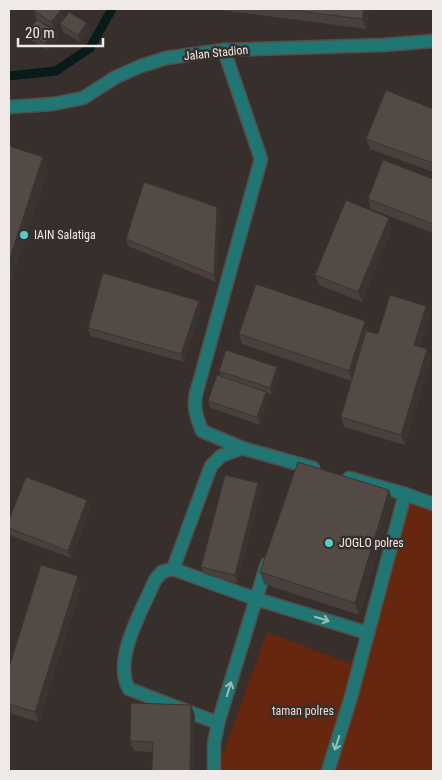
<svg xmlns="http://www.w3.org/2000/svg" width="442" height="780" font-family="'Roboto Condensed',sans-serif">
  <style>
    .green { fill: #67270f }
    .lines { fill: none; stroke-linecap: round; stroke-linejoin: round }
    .stream { stroke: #081a19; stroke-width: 9 }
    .lane-casing { stroke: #544d4a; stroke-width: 15 }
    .street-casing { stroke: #544d4a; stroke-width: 15 }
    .lane { stroke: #1f7673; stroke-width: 12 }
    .street { stroke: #1f7673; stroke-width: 12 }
    .wall { fill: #47403c }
    .shaded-wall { fill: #3a3431 }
    .building { fill: #534a46; stroke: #3a3431 }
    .oneway { stroke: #9cbcb9 }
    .poi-dot { fill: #54cdc8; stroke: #372f2c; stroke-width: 2 }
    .labels { text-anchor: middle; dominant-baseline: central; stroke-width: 5; stroke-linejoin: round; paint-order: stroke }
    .street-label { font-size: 12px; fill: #efeae8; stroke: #372f2c }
    .poi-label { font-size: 12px; fill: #efeae8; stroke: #372f2c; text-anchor: start }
    .park-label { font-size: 12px; fill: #f0d8cf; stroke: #372f2c }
  </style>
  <rect width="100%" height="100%" fill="#372f2c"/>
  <polygon class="green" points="406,499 433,510 433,771 217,771 267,632 351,664"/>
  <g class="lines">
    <polyline class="stream" points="9,76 56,71 90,48 112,9"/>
    <defs>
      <g id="lane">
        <path d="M224,50L261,159L196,394C193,408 197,418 202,431L242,448L313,468"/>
        <polyline points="349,478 405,494"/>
        <polyline points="173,569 211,466 221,456 242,448"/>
        <polyline points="368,633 405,494 433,504"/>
        <path d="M218,723L129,689C112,659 143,609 155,580L162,572L173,569L256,599L267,564"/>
        <polyline points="214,771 214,744 218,723 256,599 368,633 351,697 328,771"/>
      </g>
      <polyline id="street" points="9,107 53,104 83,98 116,77 141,66 166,58 224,50 383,45 433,41"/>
    </defs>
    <use href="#lane" class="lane-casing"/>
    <use href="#street" class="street-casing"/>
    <use href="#lane" class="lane"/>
    <use href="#street" class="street"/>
  </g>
  <g class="wall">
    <polygon points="213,9 369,9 366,29"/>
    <polygon points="61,10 64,18 54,29 36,19 34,11"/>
    <polygon points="60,24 90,31 80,42 63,32"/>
    <polygon points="55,31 58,39 48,50 30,40 27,32"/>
    <polygon points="433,109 433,172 370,149 366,139"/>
    <polygon points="433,179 433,233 371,209 368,199"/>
    <polygon points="217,207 220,215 216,282 128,246 126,239"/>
    <polygon points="392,228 362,302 319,285 315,275"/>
    <polygon points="199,301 201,309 184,362 91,336 88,328"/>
    <polygon points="430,316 420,347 431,359 405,445 344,427 341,417 351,381 242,344 239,334 369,331 369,332 378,334"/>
    <polygon points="277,367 279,375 272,395 266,393 269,399 260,425 211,408 208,401 221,376 219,371"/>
    <polygon points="258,483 261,491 237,583 204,574 201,567"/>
    <polygon points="87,500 90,508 71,558 9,535 9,520"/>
    <polygon points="393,502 359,615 264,584 260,572"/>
    <polygon points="81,586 39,722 9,713 9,668"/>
    <polygon points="195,715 153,752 134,751 130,741"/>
  </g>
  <g class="shaded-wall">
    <polygon points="364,9 369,9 366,29 362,19"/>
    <polygon points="61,10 64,18 54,29 51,22"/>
    <polygon points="87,23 90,31 80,42 78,35"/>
    <polygon points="55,31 58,39 48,50 45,43"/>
    <polygon points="43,157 48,171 9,289 9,261"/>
    <polygon points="217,207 220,215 216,282 214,275"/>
    <polygon points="389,218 392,228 362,302 358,292"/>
    <polygon points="199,301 201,309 184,362 181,354"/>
    <polygon points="426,306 430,316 418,355 414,345"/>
    <polygon points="365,321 369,331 352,381 349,371"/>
    <polygon points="427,349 431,359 405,445 401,435"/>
    <polygon points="277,367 279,375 272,395 270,388"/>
    <polygon points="266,392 269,399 260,425 257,417"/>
    <polygon points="258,483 261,491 237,583 235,575"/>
    <polygon points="389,490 393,502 359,615 355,603"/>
    <polygon points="87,500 90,508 71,558 68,551"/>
    <polygon points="78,576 81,586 39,722 35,712"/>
    <polygon points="191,705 195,715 194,771 190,771"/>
  </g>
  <g class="building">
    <polygon points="36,9 59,9 61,10 51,22 34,11"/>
    <polygon points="284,9 364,9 362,19"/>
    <polygon points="69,12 87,23 78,35 60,24"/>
    <polygon points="37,20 55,31 45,43 27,32"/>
    <polygon points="386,90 433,109 433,163 366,139"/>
    <polygon points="9,146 43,157 9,261"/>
    <polygon points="383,160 433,179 433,224 368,199"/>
    <polygon points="144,182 217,207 214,275 126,239"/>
    <polygon points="346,200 389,218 358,292 315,275"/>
    <polygon points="103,273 199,301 181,354 88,328"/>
    <polygon points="256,284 365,321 349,371 239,334"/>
    <polygon points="390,295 426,306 414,345 427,349 401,435 341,417 366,331 378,334"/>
    <polygon points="226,350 277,367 270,388 219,371"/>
    <polygon points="217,375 266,392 257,417 208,401"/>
    <polygon points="298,462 389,490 355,603 260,572"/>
    <polygon points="225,475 258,483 235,575 201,567"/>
    <polygon points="26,477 87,500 68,551 9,528 9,520"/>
    <polygon points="41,565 78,576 35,712 9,704 9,668"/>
    <polygon points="131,703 191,705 190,771 152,771 153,742 130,741"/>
  </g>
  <defs><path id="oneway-shaft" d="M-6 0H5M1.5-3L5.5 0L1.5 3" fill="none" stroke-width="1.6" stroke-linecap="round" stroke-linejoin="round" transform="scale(1.25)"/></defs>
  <g class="oneway">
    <use href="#oneway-shaft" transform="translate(322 619) rotate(17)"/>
    <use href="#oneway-shaft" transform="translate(229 689) rotate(-73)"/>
    <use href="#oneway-shaft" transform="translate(337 743) rotate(108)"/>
  </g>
  <g class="poi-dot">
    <circle cx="24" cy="235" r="5"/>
    <circle cx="329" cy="543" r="5"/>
  </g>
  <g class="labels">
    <g class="street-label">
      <text transform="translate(216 53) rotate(-6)">Jalan Stadion</text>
    </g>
    <g class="poi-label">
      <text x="34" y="235">IAIN Salatiga</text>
      <text x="339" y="543">JOGLO polres</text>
    </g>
    <g class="park-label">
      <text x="303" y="711">taman polres</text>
    </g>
  </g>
  <rect width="442" height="780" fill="none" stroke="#efeae8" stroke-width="20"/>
  <path d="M18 38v8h85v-8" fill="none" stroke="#efeae8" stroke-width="2.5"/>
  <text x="25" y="38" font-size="15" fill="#efeae8" stroke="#372f2c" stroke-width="4" paint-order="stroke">20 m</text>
</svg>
